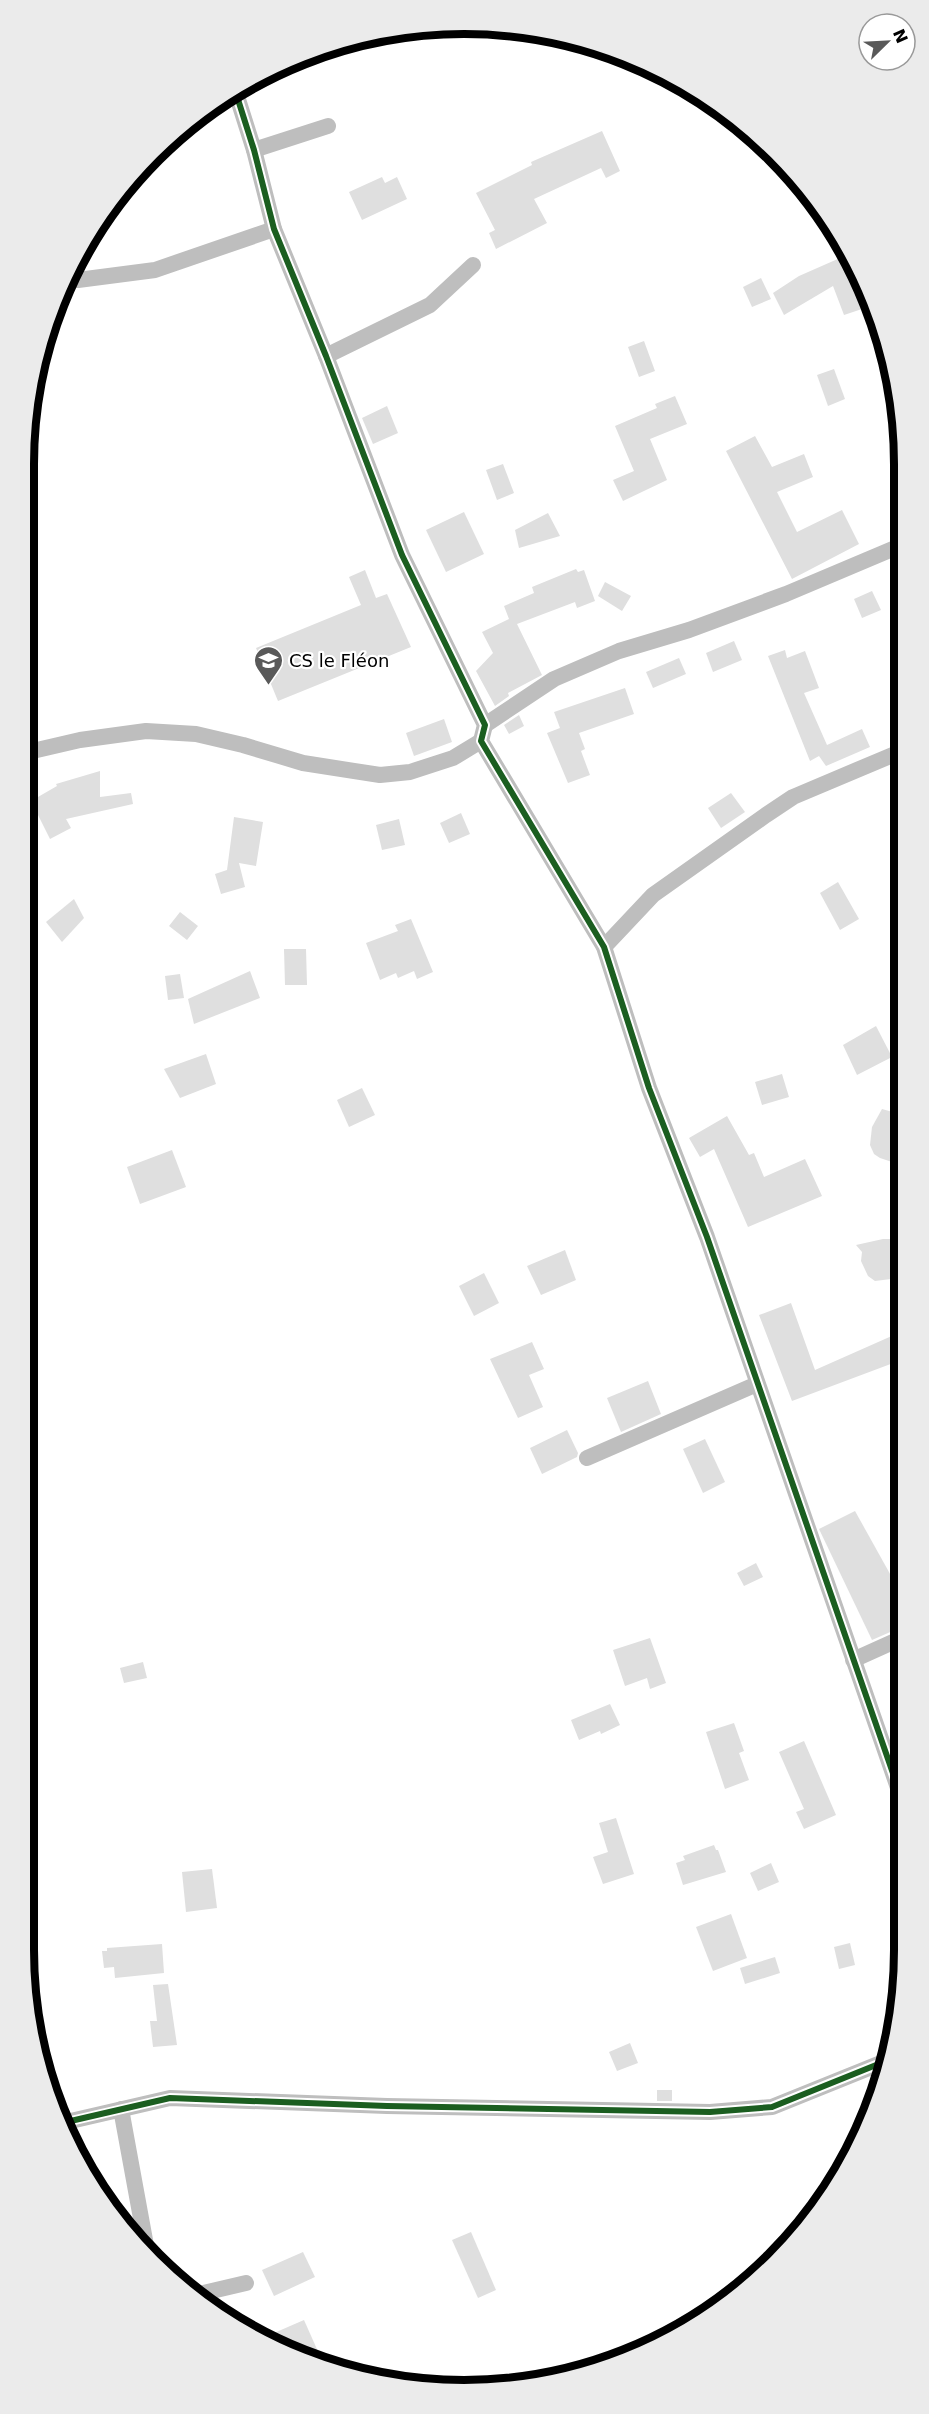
<svg xmlns="http://www.w3.org/2000/svg" width="929" height="2414" font-family="'DejaVu Sans',sans-serif">
  <style>
    .building { fill: #dfdfdf }
    .lines { fill: none; stroke-linecap: round; stroke-linejoin: round }
    .street { stroke: #bebebe; stroke-width: 16 }
    .cycleway-casing { stroke: #fff; stroke-width: 10 }
    .cycleway { stroke: #1b5e20; stroke-width: 6 }
    .labels { text-anchor: middle; dominant-baseline: central; stroke-width: 4.5; stroke-linejoin: round; paint-order: stroke }
    .poi-label { font-size: 18px; fill: #000; stroke: #fff; text-anchor: start }
    .rim { fill: none; stroke: #000; stroke-width: 8 }
  </style>
  <rect width="100%" height="100%" fill="#fff"/>
  <g class="building">
    <polygon points="602,131 620,171 606,178 601,168 534,199 547,223 496,249 489,233 495,230 476,193 532,165 531,162"/>
    <polygon points="382,177 385,183 397,177 407,199 362,220 349,192"/>
    <polygon points="840,258 865,308 844,315 833,286 784,315 773,293 799,276"/>
    <polygon points="761,278 771,299 752,307 743,287"/>
    <polygon points="644,341 655,371 639,377 628,347"/>
    <polygon points="834,369 845,399 828,406 817,375"/>
    <polygon points="675,396 687,424 650,439 667,480 623,501 613,480 634,471 615,426 657,408 655,404"/>
    <polygon points="387,406 398,433 373,444 362,418"/>
    <polygon points="755,436 772,467 804,454 813,477 777,492 797,532 842,510 859,544 792,579 726,451"/>
    <polygon points="503,464 514,493 497,500 486,470"/>
    <polygon points="464,512 484,554 446,572 426,530"/>
    <polygon points="548,513 560,536 519,548 515,530"/>
    <polygon points="576,569 578,572 584,570 595,601 577,608 575,602 517,624 542,675 508,693 509,696 495,706 476,671 493,653 482,632 509,619 504,606 534,593 532,587"/>
    <polygon points="365,570 376,598 387,594 411,647 278,701 256,648 361,605 349,577"/>
    <polygon points="605,582 631,596 622,611 598,596"/>
    <polygon points="872,591 881,610 862,618 854,599"/>
    <polygon points="734,641 742,660 713,672 706,653"/>
    <polygon points="785,650 787,658 805,651 819,688 804,693 827,745 862,729 870,747 826,766 819,756 810,761 768,656"/>
    <polygon points="679,658 686,674 653,688 646,672"/>
    <polygon points="625,688 634,714 579,733 585,749 581,751 590,775 568,783 547,733 560,728 554,712"/>
    <polygon points="519,715 524,726 509,734 504,725"/>
    <polygon points="444,719 452,742 414,756 406,733"/>
    <polygon points="100,771 100,797 131,793 133,804 66,819 71,828 50,839 31,801 57,786 56,784"/>
    <polygon points="731,793 745,812 721,828 708,808"/>
    <polygon points="461,813 470,834 449,843 440,823"/>
    <polygon points="234,817 263,822 256,866 239,863 245,887 221,894 215,874 227,870"/>
    <polygon points="399,819 405,845 382,850 376,825"/>
    <polygon points="838,882 859,919 840,930 820,893"/>
    <polygon points="74,899 84,918 62,942 46,922"/>
    <polygon points="180,912 198,926 187,940 169,926"/>
    <polygon points="411,919 433,972 417,979 414,971 398,978 396,973 380,980 366,943 398,931 395,925"/>
    <polygon points="284,949 306,949 307,985 285,985"/>
    <polygon points="250,971 260,998 194,1024 188,999"/>
    <polygon points="180,974 184,998 168,1000 165,976"/>
    <polygon points="876,1026 892,1057 857,1075 843,1045"/>
    <polygon points="206,1054 216,1084 180,1098 164,1069"/>
    <polygon points="782,1074 789,1097 762,1105 755,1082"/>
    <polygon points="362,1088 375,1115 349,1127 337,1100"/>
    <polygon points="882,1109 903,1115 903,1161 895,1163 880,1158 874,1154 870,1145 872,1127"/>
    <polygon points="727,1116 749,1155 754,1153 764,1177 805,1159 822,1196 748,1227 714,1149 700,1157 689,1138"/>
    <polygon points="172,1150 186,1187 140,1204 127,1167"/>
    <polygon points="883,1239 903,1239 903,1268 891,1279 875,1281 868,1276 861,1261 862,1252 856,1245"/>
    <polygon points="565,1250 576,1280 541,1295 527,1266"/>
    <polygon points="484,1273 499,1303 474,1316 459,1286"/>
    <polygon points="791,1303 815,1370 903,1331 904,1359 792,1401 759,1315"/>
    <polygon points="532,1342 544,1369 529,1375 543,1407 518,1418 490,1359"/>
    <polygon points="648,1381 661,1414 621,1432 607,1398"/>
    <polygon points="567,1430 578,1453 577,1457 542,1474 530,1448"/>
    <polygon points="705,1439 725,1482 703,1493 683,1449"/>
    <polygon points="855,1511 904,1599 904,1626 872,1640 819,1529"/>
    <polygon points="756,1563 763,1577 744,1586 737,1573"/>
    <polygon points="650,1638 666,1683 650,1689 647,1678 625,1686 613,1650"/>
    <polygon points="143,1662 147,1678 124,1683 120,1668"/>
    <polygon points="610,1704 620,1725 601,1734 600,1731 579,1740 571,1720"/>
    <polygon points="734,1723 744,1751 739,1753 749,1780 725,1789 706,1732"/>
    <polygon points="804,1741 836,1815 804,1829 796,1812 804,1809 779,1752"/>
    <polygon points="616,1818 634,1874 603,1884 593,1857 608,1852 599,1823"/>
    <polygon points="714,1845 716,1850 718,1850 726,1872 683,1885 676,1863 685,1860 683,1856"/>
    <polygon points="771,1863 779,1882 758,1891 750,1873"/>
    <polygon points="212,1869 217,1908 186,1912 182,1872"/>
    <polygon points="731,1914 747,1958 713,1971 696,1927"/>
    <polygon points="850,1943 855,1965 839,1969 834,1947"/>
    <polygon points="162,1944 164,1973 115,1978 114,1967 104,1968 102,1951 107,1951 107,1948"/>
    <polygon points="775,1957 780,1973 745,1984 740,1968"/>
    <polygon points="168,1984 177,2045 153,2047 150,2021 157,2021 153,1985"/>
    <polygon points="630,2043 638,2063 617,2071 609,2052"/>
    <rect x="657" y="2090" width="15" height="11"/>
    <polygon points="471,2232 496,2290 478,2298 452,2240"/>
    <polygon points="303,2252 315,2277 274,2296 262,2270"/>
    <polygon points="304,2320 320,2356 309,2360 280,2347 274,2333"/>
  </g>
  <g class="lines">
    <g class="street">
      <polyline points="235,90 254,150 274,229 326,356 402,555 485,725 481,741 604,947 649,1088 707,1237 905,1808"/>
      <polyline points="254,150 328,126"/>
      <polyline points="66,278 78,280 155,270 274,229"/>
      <polyline points="326,356 430,305 473,265"/>
      <polyline points="485,725 554,679 619,651 689,630 786,594 902,545"/>
      <polyline points="24,753 80,740 146,731 196,734 243,745 303,763 380,775 410,772 453,758 481,741"/>
      <polyline points="604,947 653,895 766,815 793,797 902,751"/>
      <polyline points="587,1458 757,1384"/>
      <polyline points="853,1660 904,1637"/>
      <polyline points="121,2109 147,2251"/>
      <polyline points="62,2123 170,2098 387,2106 710,2112 772,2107 891,2059"/>
      <polyline points="199,2294 246,2283"/>
    </g>
    <defs>
      <g id="cycleway">
        <polyline points="235,90 254,150 274,229 326,356 402,555 485,725 481,741 604,947 649,1088 707,1237 905,1808"/>
        <polyline points="62,2123 170,2098 387,2106 710,2112 772,2107 891,2059"/>
      </g>
    </defs>
    <use href="#cycleway" class="cycleway-casing"/>
    <use href="#cycleway" class="cycleway"/>
  </g>
  <defs>
    <symbol id="school-pin" viewBox="-11 -11 22 30"><path d="M0 17L-7.5 6A9.5 9.5 0 1 1 7.5 6Z" fill="#595959" stroke="#fff"/><path d="M0-5L7-2L0 1L-7-2ZM-4 1L0 2.5L4 1V4Q0 6-4 4Z" fill="#fff"/></symbol>
  </defs>
  <g fill-rule="evenodd">
    <use href="#school-pin" x="252" y="644" width="33" height="45"/>
  </g>
  <g class="labels">
    <g class="poi-label">
      <text x="289" y="660">CS le Fléon</text>
    </g>
  </g>
  <path d="M0 0H929V2414H0ZM464 34H464A430 430 0 0 1 894 464V1950A430 430 0 0 1 464 2380H464A430 430 0 0 1 34 1950V464A430 430 0 0 1 464 34Z" fill="#ebebeb" fill-rule="evenodd"/>
  <path class="rim" d="M464 34H464A430 430 0 0 1 894 464V1950A430 430 0 0 1 464 2380H464A430 430 0 0 1 34 1950V464A430 430 0 0 1 464 34Z"/>
  <g transform="translate(887 42) rotate(66)"><circle r="28" fill="#ffffff" stroke="#999999" stroke-width="1.5"/>
  <path d="M0-4.5L10 22L0 15L-10 22Z" fill="#595959"/>
  <text y="-9" font-size="16" font-weight="bold" text-anchor="middle" fill="#000000">N</text>
  </g>
</svg>
